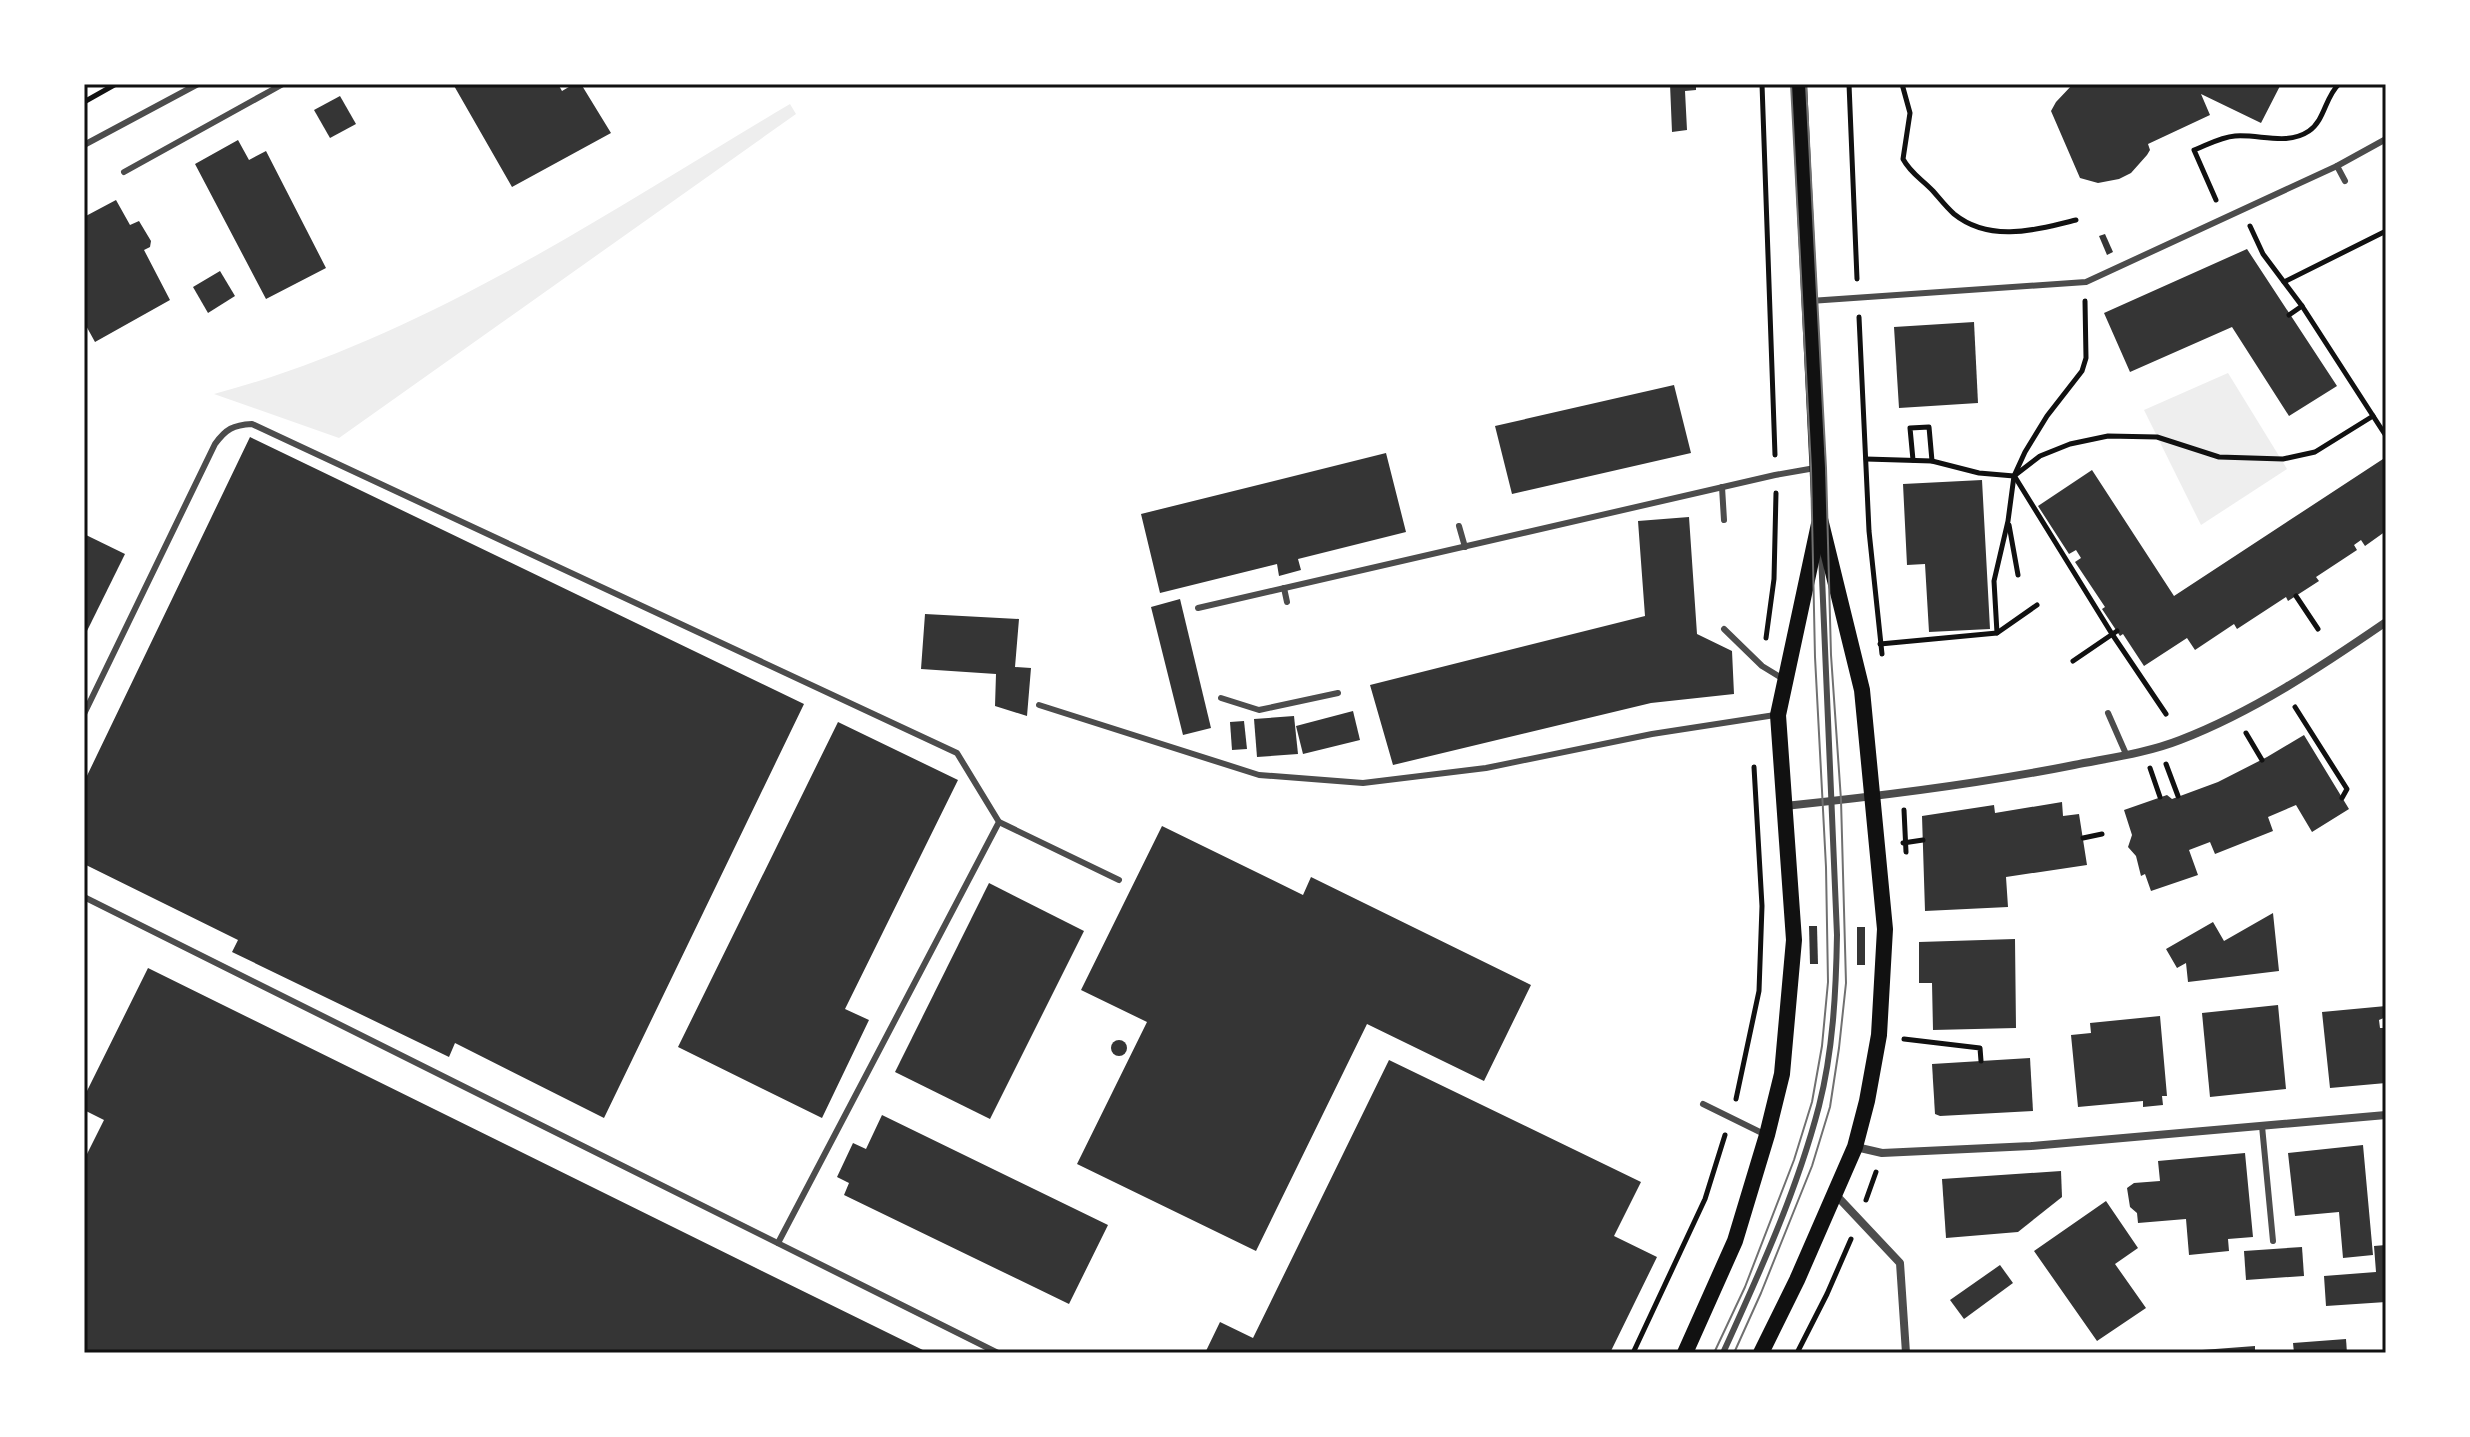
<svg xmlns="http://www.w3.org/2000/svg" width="2470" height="1437" font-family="Mulish,sans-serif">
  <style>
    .green { fill: #eee }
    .building { fill: #353535 }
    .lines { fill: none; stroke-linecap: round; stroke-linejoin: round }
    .path { stroke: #111; stroke-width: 5 }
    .service { stroke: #4c4c4c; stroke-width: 6 }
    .minor { stroke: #4c4c4c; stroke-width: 8 }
    .secondary { stroke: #111; stroke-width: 16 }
    .tram { stroke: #707070; stroke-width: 2 }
    .neatline { fill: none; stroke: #111; stroke-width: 3 }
  </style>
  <rect width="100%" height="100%" fill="#fff"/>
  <g class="green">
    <path d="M790,104L796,114L339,438L214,394C422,339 607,213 790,104Z"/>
    <polygon points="2228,373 2287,469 2201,525 2144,410"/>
  </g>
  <g class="building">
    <polygon points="453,84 558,84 562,91 574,84 581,84 611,133 512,187"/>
    <polygon points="1670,84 1696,84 1696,90 1685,91 1687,130 1672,132"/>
    <polygon points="2073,84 2281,84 2261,123 2201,94 2210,115 2148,144 2150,150 2147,155 2131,173 2119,179 2098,183 2080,178 2051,111 2056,102"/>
    <polygon points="340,96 356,124 330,138 314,110"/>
    <polygon points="238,140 249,160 266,151 326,268 266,299 195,164"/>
    <polygon points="116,200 130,225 139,221 151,241 150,247 144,250 170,300 95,342 84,322 84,217"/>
    <polygon points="2105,234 2113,252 2107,255 2099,236"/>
    <polygon points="2247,249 2337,386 2289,416 2232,327 2130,372 2104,313"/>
    <polygon points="220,271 235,296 208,313 193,287"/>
    <polygon points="1974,322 1978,403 1899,408 1894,327"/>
    <polygon points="1674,385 1691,453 1512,494 1495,426"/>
    <polygon points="250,437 804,704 604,1118 455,1043 449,1057 232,952 238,940 84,864 84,782"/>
    <polygon points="1386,453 1406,532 1298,559 1301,570 1279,576 1277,564 1160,593 1141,514"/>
    <polygon points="2383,459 2386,463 2386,531 2365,546 2361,540 2354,545 2357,550 2316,577 2319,581 2288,601 2286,597 2237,629 2234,624 2195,650 2187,638 2144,666 2123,634 2120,636 2102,609 2105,607 2075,562 2081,558 2076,550 2069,554 2038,506 2092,470 2174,596"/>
    <polygon points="1982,480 1990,629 1929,632 1925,564 1907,565 1903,484"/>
    <polygon points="1689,517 1697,634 1732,651 1734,694 1651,703 1393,765 1370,685 1645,616 1638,521"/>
    <polygon points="84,534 125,554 84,637"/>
    <polygon points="1180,599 1211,728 1183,735 1151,607"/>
    <polygon points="925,614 1019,619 1015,667 1031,668 1027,716 995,706 996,674 921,669"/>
    <polygon points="1353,711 1360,740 1303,754 1296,726"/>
    <polygon points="1294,716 1298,754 1257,757 1254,719"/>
    <polygon points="1244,721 1247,749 1232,750 1230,722"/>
    <polygon points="838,722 958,780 845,1009 869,1020 822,1118 678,1047"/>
    <polygon points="2304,735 2349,809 2312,832 2296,805 2268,817 2273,831 2215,854 2210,842 2189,850 2198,875 2151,891 2145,874 2141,876 2136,856 2128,847 2132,835 2124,810 2167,795 2172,799 2218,782 2267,757"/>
    <polygon points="2062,802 2063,816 2079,814 2087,865 2006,877 2008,907 1925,911 1922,816 1994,805 1995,813"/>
    <polygon points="1162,826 1303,895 1311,877 1531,985 1484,1081 1367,1024 1256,1251 1077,1164 1147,1022 1081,990"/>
    <polygon points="989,883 1084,931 990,1119 895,1072"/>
    <polygon points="2273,913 2279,971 2188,982 2186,963 2177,968 2166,949 2213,922 2224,941"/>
    <polygon points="1809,926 1817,926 1818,964 1810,964"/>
    <rect x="1857" y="927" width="8" height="38"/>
    <polygon points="2015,939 2016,1028 1933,1030 1932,983 1919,983 1919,942"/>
    <polygon points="148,968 754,1267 929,1353 84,1353 84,1160 104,1120 84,1110 84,1097"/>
    <polygon points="2278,1005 2286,1089 2210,1097 2202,1013"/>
    <polygon points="2386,1006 2386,1017 2379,1020 2380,1028 2386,1028 2386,1083 2330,1088 2322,1012"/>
    <polygon points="2160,1016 2167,1096 2162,1096 2163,1105 2143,1107 2143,1101 2078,1107 2071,1035 2091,1033 2090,1023"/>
    <circle cx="1119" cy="1048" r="8"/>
    <polygon points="2030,1058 2033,1111 1940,1116 1935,1114 1932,1064"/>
    <polygon points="1389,1060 1641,1182 1614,1236 1657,1257 1610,1353 1205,1353 1220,1322 1253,1338"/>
    <polygon points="882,1115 1108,1225 1069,1304 844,1195 849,1183 837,1177 853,1143 866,1149"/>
    <polygon points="2363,1145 2373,1255 2343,1258 2339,1212 2295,1216 2288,1153"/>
    <polygon points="2245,1153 2253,1237 2228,1239 2229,1251 2189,1255 2186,1219 2138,1223 2137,1213 2130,1207 2127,1188 2134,1183 2160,1181 2158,1161"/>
    <polygon points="2061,1171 2062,1197 2018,1232 1946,1238 1942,1179"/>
    <polygon points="2106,1201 2138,1248 2115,1264 2146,1308 2097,1341 2034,1251"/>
    <polygon points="2386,1245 2386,1302 2326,1306 2324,1276 2376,1272 2374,1246"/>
    <polygon points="2302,1247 2304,1276 2246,1280 2244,1251"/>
    <polygon points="2000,1265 2013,1283 1964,1319 1950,1300"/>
    <polygon points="2346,1339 2347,1353 2294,1353 2293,1343"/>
    <polygon points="2255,1346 2255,1353 2203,1353 2202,1350"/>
  </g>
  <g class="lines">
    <g class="path">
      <polyline points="1762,84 1775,455"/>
      <polyline points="1849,84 1857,279"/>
      <path d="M1902,84L1910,113L1903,159C1911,174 1922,179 1933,191C1940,199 1946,207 1954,214C1990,243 2035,230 2076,220"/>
      <polyline points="84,102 116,84"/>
      <path d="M2216,200L2194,150C2207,145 2221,137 2235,136C2260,134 2287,146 2309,131C2325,120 2325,97 2339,84"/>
      <polyline points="2250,226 2263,254 2302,306 2386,436"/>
      <polyline points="2284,282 2386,231"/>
      <polyline points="2289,315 2302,306"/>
      <polyline points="1859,317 1869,531 1882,654"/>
      <polyline points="1866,459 1932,461 1979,473 2014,476 2040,456 2070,444 2108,436 2157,437 2219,457 2283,459 2315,452 2373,416"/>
      <polyline points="1913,460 1910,428 1929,427 1932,461"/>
      <polyline points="2015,477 2112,634 2166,714"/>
      <polyline points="2009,525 2018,575"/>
      <polyline points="2296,596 2318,629"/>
      <polyline points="1997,633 1994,581 2008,521 2014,476 2025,452 2047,416 2082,371 2086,358 2085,301"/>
      <polyline points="1766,638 1774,579 1776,493"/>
      <polyline points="1880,644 1997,633 2037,605"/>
      <polyline points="2073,661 2117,631"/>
      <polyline points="2295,707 2347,789 2342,798"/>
      <polyline points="2246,733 2262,760"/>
      <polyline points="2166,764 2178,796"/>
      <polyline points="2150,768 2160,797"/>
      <polyline points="1904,810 1906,852"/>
      <polyline points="2083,838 2102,834"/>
      <polyline points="1903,843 1923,840"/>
      <polyline points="1904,1039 1980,1048 1981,1061"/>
      <polyline points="1736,1099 1759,991 1762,906 1754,767"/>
      <polyline points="1866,1200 1876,1172"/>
      <polyline points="1633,1353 1705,1199 1725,1135"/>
      <polyline points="1797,1353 1827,1294 1851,1239"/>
    </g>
    <g class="service">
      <polyline points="84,145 198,84"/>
      <polyline points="2337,166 2345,181"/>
      <polyline points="124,172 283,84"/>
      <polyline points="1810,301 2086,282 2337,166 2386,139"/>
      <polyline points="1722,487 1724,520"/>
      <polyline points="1459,526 1465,547"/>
      <polyline points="1284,588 1287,602"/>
      <polyline points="1198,608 1775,475 1815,468"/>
      <polyline points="1724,629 1762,666 1785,680"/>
      <polyline points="1221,698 1259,710 1338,693"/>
      <polyline points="1039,705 1259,775 1363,783 1486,768 1652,734 1775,715"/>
      <polyline points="2108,713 2126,754"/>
      <path d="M84,714L215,444C226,429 233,425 252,424L957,753L999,822L778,1243"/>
      <polyline points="999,822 1119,880"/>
      <polyline points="84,897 998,1353"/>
      <polyline points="1703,1104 1764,1134"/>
      <polyline points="2262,1126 2273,1241"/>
      <path d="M1723,1353C1759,1274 1797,1191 1819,1106C1833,1051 1836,992 1837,935L1821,553"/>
    </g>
    <g class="minor">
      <path d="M1785,806C1882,796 1979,784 2074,765C2109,758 2147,753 2180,740C2253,712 2322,666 2386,622"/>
      <polyline points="1856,1147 1882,1153 2031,1146 2386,1115"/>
      <polyline points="1836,1195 1900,1263 1906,1353"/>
    </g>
    <g class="secondary">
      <polyline points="1685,1353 1735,1241 1767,1135 1782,1074 1794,940 1778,715 1819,524"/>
      <polyline points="1761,1353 1797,1280 1855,1147 1867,1101 1879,1035 1885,929 1862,690 1820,519 1799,84"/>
    </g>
    <g class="tram">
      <polyline points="1714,1353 1745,1287 1794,1160 1812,1102 1822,1046 1828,982 1826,867 1815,657 1811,468 1791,84"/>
      <polyline points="1734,1353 1761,1293 1812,1166 1830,1107 1839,1048 1846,983 1841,800 1831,655 1826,468 1806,84"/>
    </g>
  </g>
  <rect width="2470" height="1437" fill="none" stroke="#ffffff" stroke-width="172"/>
  <rect x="86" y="86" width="2298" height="1265" class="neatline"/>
</svg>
